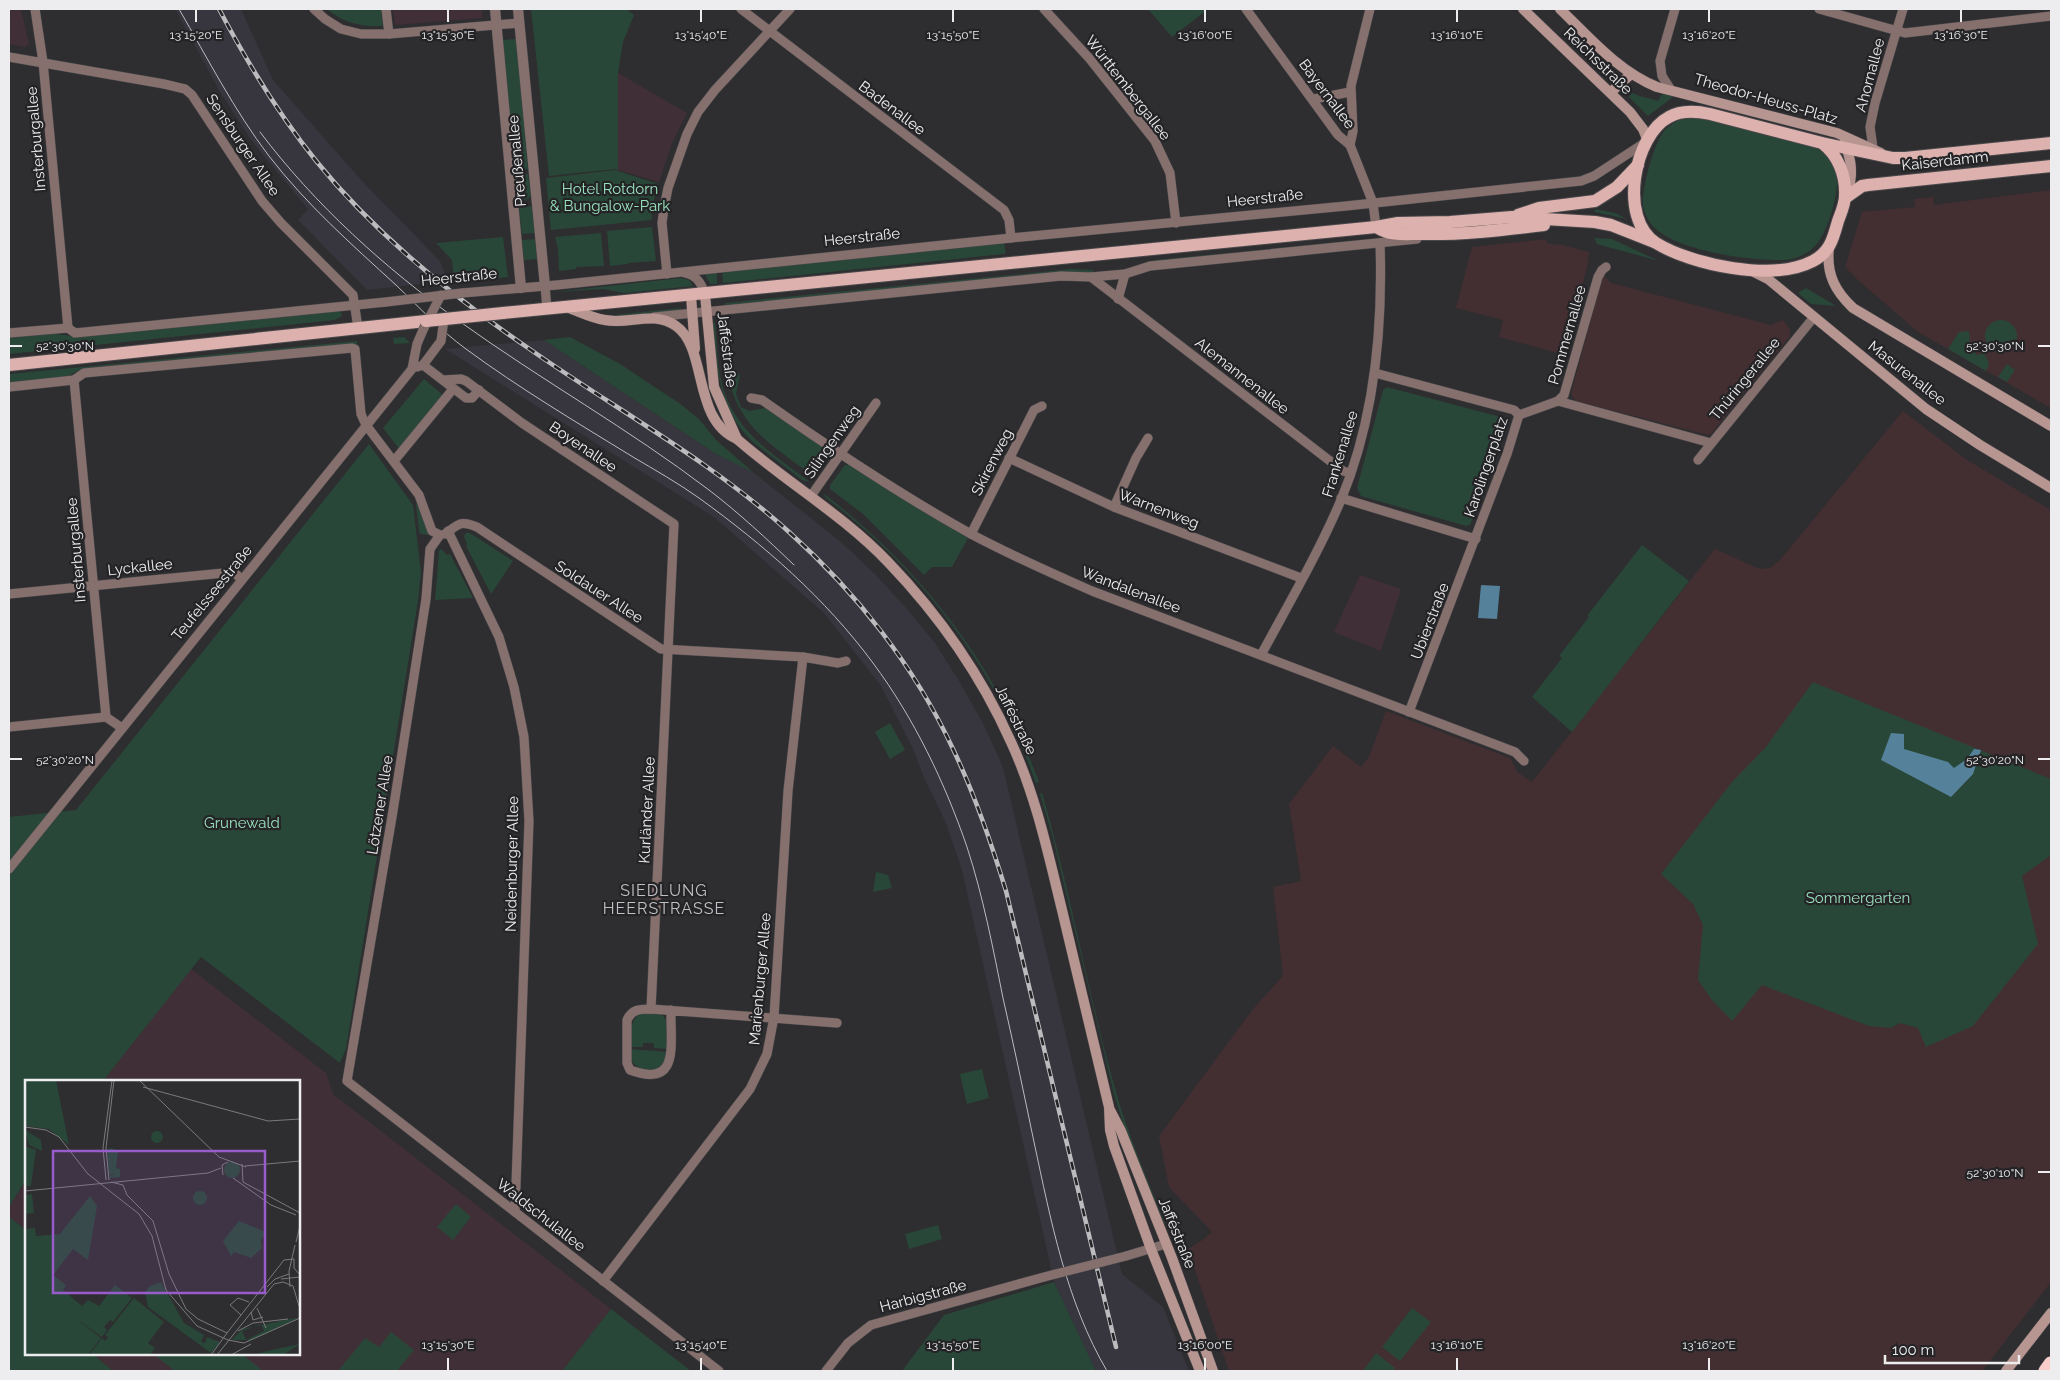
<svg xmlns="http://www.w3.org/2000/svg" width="2060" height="1380" font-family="Raleway,sans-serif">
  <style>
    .commercial { fill: #432f32 }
    .built { fill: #37353e }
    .education { fill: #412f37 }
    .green { fill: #294738 }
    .water { fill: #55829a }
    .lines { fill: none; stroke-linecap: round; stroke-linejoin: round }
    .minor-casing { stroke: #49484b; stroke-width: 10 }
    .tertiary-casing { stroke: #49484b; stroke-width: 11 }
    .secondary-casing { stroke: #49484b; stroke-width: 11 }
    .primary-casing { stroke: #49484b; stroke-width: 14 }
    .motorway-casing { stroke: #49484b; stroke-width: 16 }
    .minor { stroke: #85706d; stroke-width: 9 }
    .tertiary { stroke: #85706d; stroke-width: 10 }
    .secondary { stroke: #b79591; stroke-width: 10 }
    .primary { stroke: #ddb1ad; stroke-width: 12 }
    .motorway { stroke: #f9ceca; stroke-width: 15 }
    .tram { stroke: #bcbbbe; stroke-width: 1 }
    .rail-casing { stroke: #bcbbbe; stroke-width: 4.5 }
    .rail { stroke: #242326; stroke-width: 2.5; stroke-dasharray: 8; stroke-linecap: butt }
    .minor-bridge-casing { stroke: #49484b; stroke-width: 10; stroke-linecap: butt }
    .primary-bridge-casing { stroke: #49484b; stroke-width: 14; stroke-linecap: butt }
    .minor-bridge { stroke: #85706d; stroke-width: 9 }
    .primary-bridge { stroke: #ddb1ad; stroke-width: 12 }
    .ticks { fill: none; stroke: #ededef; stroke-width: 2 }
    .labels { text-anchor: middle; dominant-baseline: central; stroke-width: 4.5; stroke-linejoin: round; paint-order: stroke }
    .street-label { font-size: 15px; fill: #ededef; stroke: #242326 }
    .park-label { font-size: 15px; fill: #98e2bd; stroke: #242326 }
    .neighbourhood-label { font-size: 16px; letter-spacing: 1px; fill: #c1c0c4; stroke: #242326 }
    .inset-road { fill: none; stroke: #7a7a7c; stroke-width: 1 }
    .view { fill: #985ccb; fill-opacity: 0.15; stroke: #985ccb; stroke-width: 2.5 }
    .inset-edge { fill: none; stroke: #ededef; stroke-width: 2.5 }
    .ticks-label { font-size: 12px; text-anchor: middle; fill: #ededef; stroke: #242326; stroke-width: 4.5; stroke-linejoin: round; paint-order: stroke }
  </style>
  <rect width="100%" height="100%" fill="#2e2d30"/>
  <g class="commercial">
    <polygon points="2051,190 2051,408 1918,332 1859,281 1845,267 1862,212 1915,207 1914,199 1933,197 1934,205"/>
    <polygon points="1546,239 1547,243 1557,245 1558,244 1589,252 1588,262 1578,302 1561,354 1499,337 1503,320 1456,308 1472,247"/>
    <polygon points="1603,275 1611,283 1771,325 1783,320 1790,330 1790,336 1711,434 1708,435 1576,401 1572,396 1572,390"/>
    <polygon points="1903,411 1967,460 2051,510 2051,1282 1982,1371 1229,1371 1188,1249 1201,1241 1212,1232 1169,1187 1159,1136 1253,1009 1283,976 1273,887 1301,881 1289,804 1333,746 1361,767 1369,757 1386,711 1510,758 1517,772 1532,782 1715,549 1760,569 1770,568 1780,560"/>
  </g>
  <g class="built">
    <polygon points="175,9 241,9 273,80 363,182 440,261 448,281 367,290 298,220 308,209 251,140 220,92"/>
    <polygon points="544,340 716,454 754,473 841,542 876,575 908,610 935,643 959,681 983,723 1003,767 1122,1274 1163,1307 1189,1371 1096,1371 1054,1282 962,870 945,821 925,780 913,749 881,686 824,613 714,517 445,349"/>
  </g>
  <g class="education">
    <polygon points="9,9 21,9 29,44 25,47 9,44"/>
    <polygon points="393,9 482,9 482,18 395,25"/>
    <polygon points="618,73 687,113 672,143 659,182 618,170"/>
    <polygon points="1360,575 1401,589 1381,651 1334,632"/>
    <polygon points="191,969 326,1073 333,1094 611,1309 562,1371 113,1371 95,1356 96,1354 299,1354 299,1081 103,1081"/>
    <polygon points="26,1181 26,1230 9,1217 9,1207"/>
  </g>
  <g class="green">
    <path d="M327,9H381L383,26C361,27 343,23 327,9Z"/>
    <polygon points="531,9 626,9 634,15 623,42 618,73 618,170 615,169 549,176"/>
    <polygon points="1148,9 1208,9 1172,37"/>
    <polygon points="517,39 528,169 515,170 502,40"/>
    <path d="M1632,93C1643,98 1648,97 1658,101L1663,93L1673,97L1648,116L1629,97Z"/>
    <path d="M1690,117L1705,118L1810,146C1820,149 1828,153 1834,163C1844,180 1829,231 1816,245C1808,254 1795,260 1783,260C1750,261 1680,251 1656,229C1649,223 1645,215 1643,206C1641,190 1654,143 1664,131C1672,123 1680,119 1690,117Z"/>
    <polygon points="615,170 658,184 651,211 652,220 551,230 546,178"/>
    <polygon points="528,174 531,195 529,198 523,200 519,195 516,175"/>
    <polygon points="532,206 535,233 522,234 519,208"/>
    <polygon points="1595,209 1615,213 1627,219 1595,212"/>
    <polygon points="652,227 656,261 628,263 628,264 610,266 607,231"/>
    <polygon points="601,233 604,266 576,267 576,269 559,271 558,249 555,237"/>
    <polygon points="1404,236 1154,263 1154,260"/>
    <polygon points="503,237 508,277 454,282 452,260 436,243"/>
    <polygon points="1594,238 1612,239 1659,261 1597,244"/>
    <polygon points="535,239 537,259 524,260 522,240"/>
    <polygon points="1004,243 1006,253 1004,254 723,283 722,271"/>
    <polygon points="1071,269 1093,270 1093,273 1060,272 725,306 725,303"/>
    <polygon points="717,272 717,284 710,284 705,274"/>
    <polygon points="681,278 689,280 693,286 624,293 603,289 554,292"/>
    <polygon points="1806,288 1836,306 1811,304 1798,293"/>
    <polygon points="681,308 680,310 616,318 614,315"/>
    <polygon points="340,310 342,316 335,320 9,354 9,336 45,333 73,336"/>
    <circle cx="2001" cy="336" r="16"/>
    <path d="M713,323H715C717,343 717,365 722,384C734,431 774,455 810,482L802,480C786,467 769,455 753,442C719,411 716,366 713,323Z"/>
    <polygon points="1969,331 1970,348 1975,351 1976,355 1985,353 1985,357 1987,357 1989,365 1986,371 1948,349 1959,332"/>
    <polygon points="404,337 410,343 394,344 393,338"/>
    <polygon points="570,337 620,364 679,403 699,419 716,440 754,473 716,454 544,340"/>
    <polygon points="357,341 357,347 347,345 79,370 66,377 9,384 9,374"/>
    <path d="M725,359L740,375L736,394L741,407L749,411L765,408L828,451L831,455L816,475L813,476C764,439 734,425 725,359Z"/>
    <polygon points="2007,364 2015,370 2007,382 1998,377"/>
    <polygon points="424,379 444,396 400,450 383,428"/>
    <polygon points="1387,387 1501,417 1506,421 1507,428 1470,525 1466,526 1361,496 1357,488 1383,390"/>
    <polygon points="369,444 413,505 421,572 418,601 346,1049 340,1063 201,957 103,1081 26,1081 26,1180 9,1207 9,817 76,810"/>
    <polygon points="845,465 849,465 968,538 952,567 932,567 924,575 863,514 830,489 830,485"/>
    <path d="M823,493C924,571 994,663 1039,782L1036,783C996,669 922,570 826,498Z"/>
    <polygon points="419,502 429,534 427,535 421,534 419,531 416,505"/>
    <polygon points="466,533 470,533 513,561 491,594 466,546 467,544 464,536"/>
    <polygon points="1642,545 1689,581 1572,732 1532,697 1562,658 1559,656 1589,617 1587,616"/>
    <polygon points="441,549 447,555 450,554 473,598 435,600 439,551"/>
    <polygon points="1813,682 2051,779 2051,855 2022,876 2038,944 1973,1026 1926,1047 1918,1028 1900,1023 1891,1028 1869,1026 1762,985 1732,1021 1712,1000 1698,980 1703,925 1693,904 1661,874 1732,782 1765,748"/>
    <polygon points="890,723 905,750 890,759 875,732"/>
    <path d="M1042,793C1070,889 1087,988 1114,1085C1127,1133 1147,1178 1165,1224H1162L1126,1132L1114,1094L1053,838L1040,794Z"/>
    <polygon points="876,872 888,875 892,888 873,892"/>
    <path d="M642,1012C647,1013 655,1012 659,1014C672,1018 668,1039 668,1049L654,1048V1043H643V1047H630C631,1033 629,1020 642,1012Z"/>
    <path d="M630,1049L668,1052C667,1063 660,1068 651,1072C636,1068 631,1065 630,1049Z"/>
    <polygon points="982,1069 989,1098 967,1104 960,1074"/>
    <polygon points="456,1204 471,1217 453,1240 437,1227"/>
    <polygon points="9,1217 26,1230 26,1354 96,1354 95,1356 113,1371 9,1371"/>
    <polygon points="938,1225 942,1239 909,1249 905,1234"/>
    <polygon points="1054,1282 1096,1371 902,1371 944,1315"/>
    <polygon points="1412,1308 1431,1322 1400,1361 1382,1347"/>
    <polygon points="611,1309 691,1371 562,1371"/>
    <polygon points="391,1332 414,1350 397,1371 338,1371 365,1338 379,1347"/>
    <polygon points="1376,1353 1395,1368 1393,1371 1363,1371"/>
    <polygon points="153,1354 242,1354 263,1371 175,1371"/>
  </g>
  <g class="water">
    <polygon points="1481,585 1500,586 1497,619 1478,618"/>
    <polygon points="1891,733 1904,734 1904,749 1948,762 1954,768 1967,759 1974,749 1981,750 1973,774 1951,797 1881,760"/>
  </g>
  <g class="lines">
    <defs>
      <g id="minor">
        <polyline points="35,9 43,62 68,328"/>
        <polyline points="314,9 325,19 341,29 361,34 389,34 519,23"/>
        <polyline points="386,9 389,34"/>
        <polyline points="741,9 1004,210 1009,220 1011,238"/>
        <polyline points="1044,9 1089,58 1155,141 1170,173 1176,223"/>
        <polyline points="1246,9 1338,135 1350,145 1373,203 1376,227"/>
        <polyline points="1819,9 1905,33 2051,16"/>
        <polyline points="9,57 164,84 185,89 192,95 262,201 281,223 353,295 358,328"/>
        <polyline points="1671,90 1662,76 1660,61 1675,9"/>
        <polyline points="1314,99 1350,92"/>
        <polyline points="1350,145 1353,131 1351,86 1370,9"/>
        <polyline points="1873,148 1870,127 1875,103 1903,9"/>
        <path d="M685,273C697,275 702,284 705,295"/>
        <polyline points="667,274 662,223 664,208 668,188 687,134 698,112 715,90 790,9"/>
        <polyline points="1091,277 1343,471 1350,473"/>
        <polyline points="545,286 547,309"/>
        <polyline points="462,293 557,285 1011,238 1346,206 1581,181 1594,176 1646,142"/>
        <polyline points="1118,299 1125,274"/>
        <polyline points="654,317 1061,276 1091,277 1125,274 1150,266 1417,239"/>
        <polyline points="9,333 68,328 75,333 386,302"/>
        <polyline points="423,365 466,398 472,398 479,390"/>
        <polyline points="417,367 423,365 441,341"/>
        <polyline points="1375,373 1514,410 1519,415"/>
        <polyline points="74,380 106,717"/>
        <polyline points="443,380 461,379 466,381 522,423 674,524 651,1009"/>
        <polyline points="9,387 74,380 84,373 352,348 355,349 361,414 366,425 419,495 432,531 440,535"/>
        <path d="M751,398L762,400C830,448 899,494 971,534C1010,555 1051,573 1092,591L1515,752L1524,761"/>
        <polyline points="1558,401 1711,443"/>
        <polyline points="1519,415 1558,401 1564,395 1598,277 1602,270 1606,267"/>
        <polyline points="1009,458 1114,507 1301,578"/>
        <polyline points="1698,460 1814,317"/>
        <polyline points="394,461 453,389"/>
        <polyline points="811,496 876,403"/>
        <polyline points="1341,498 1476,539"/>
        <polyline points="1114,507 1136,458 1148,438"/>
        <polyline points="448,531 499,637 514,687 524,737 529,821 515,1212"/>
        <path d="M445,534C459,524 460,520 477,527L661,649L803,657L838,663L846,661"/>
        <polyline points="971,534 1034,410 1042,406"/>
        <polyline points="440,535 430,549 426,599 393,811 347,1081 719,1371"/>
        <polyline points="9,594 234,572 241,579"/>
        <path d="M1261,655C1288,605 1319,552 1341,500C1375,418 1383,330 1380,243"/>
        <polyline points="1409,712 1507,454 1519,415"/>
        <polyline points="9,727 106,717 122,728"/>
        <polyline points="9,869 412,369 417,344 423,330"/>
        <path d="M671,1010C670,1044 681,1089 630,1070L627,1063V1020C632,1009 640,1009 651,1009L837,1023"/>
        <polyline points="1126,1256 1166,1244"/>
        <polyline points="603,1281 750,1089 767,1054 774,1017 788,791 803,657"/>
        <polyline points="826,1371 848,1343 871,1325 1044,1277"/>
      </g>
      <g id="tertiary">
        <polyline points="495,9 521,288"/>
        <polyline points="518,9 545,286"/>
      </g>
      <g id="secondary">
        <polyline points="1523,9 1630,112 1643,129 1647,139"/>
        <path d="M1560,9C1590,38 1618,71 1657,87L1837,133L1881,153"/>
        <polyline points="1611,92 1631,74"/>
        <path d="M1844,143C1852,159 1853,177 1847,194"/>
        <path d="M1829,248C1826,274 1835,291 1853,308L2051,426"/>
        <polyline points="1752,271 1768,279 1926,409 1980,445 2051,488"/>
        <polyline points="705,295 714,387 737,439"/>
        <polyline points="691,296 695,349"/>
        <path d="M569,308C580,312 592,318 605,320C629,325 653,310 676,326C708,348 692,420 737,439C786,482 843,515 888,562C939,615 981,675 1011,742C1036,796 1048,853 1062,910C1077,975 1093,1041 1109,1107L1110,1130L1114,1146L1151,1249L1200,1371"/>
        <polyline points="1110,1110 1121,1131 1172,1258 1213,1371"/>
        <polyline points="2006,1371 2051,1313"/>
      </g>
      <g id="primary">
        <path d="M1822,143C1838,155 1846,175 1845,196C1845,204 1841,213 1838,221C1833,239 1830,252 1813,261C1773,282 1692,265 1656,243C1618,219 1634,135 1669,117C1681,110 1696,111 1710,114L1822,143L1893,158H1905L2051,143"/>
        <polyline points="1845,198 1862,186 1868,185 2051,166"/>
        <polyline points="1518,215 1539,208 1595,201 1617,187 1638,165"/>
        <path d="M1378,228C1390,236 1406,234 1420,234C1462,235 1502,230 1544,225"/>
        <polyline points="503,313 1376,227 1398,223 1450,222 1512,217 1595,222 1611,225 1654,242"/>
        <polyline points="9,365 426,321"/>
      </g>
      <polyline id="motorway" points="2046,1371 2051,1364"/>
    </defs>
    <use href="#minor" class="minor-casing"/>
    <use href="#tertiary" class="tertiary-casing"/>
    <use href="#secondary" class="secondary-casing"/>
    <use href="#primary" class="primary-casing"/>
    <use href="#motorway" class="motorway-casing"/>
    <use href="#minor" class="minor"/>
    <use href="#tertiary" class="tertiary"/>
    <use href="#secondary" class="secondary"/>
    <use href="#primary" class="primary"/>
    <use href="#motorway" class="motorway"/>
    <g class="tram">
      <path d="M179,9C208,59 234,110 269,156C306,204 351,244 396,285C419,307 440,330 466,349C519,388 576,422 633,457C655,470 678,483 699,498C764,545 825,598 873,663C914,718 945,783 967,847C983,896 993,948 1003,998C1014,1046 1024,1094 1034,1142C1051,1221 1066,1301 1107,1371"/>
      <path d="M260,132C315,205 385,268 459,321C541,380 629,429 709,490C739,513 767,539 794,565"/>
    </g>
    <defs>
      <path id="rail" d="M219,9C247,62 279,115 317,162C377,236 453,297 531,350C617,410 711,461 789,532C856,592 915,667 953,749C975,795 991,842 1006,891L1116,1347"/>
    </defs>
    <use href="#rail" class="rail-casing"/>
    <use href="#rail" class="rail"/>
    <defs>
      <g id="minor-bridge">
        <polyline points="386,302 462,293"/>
        <polyline points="423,330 441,295"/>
        <polyline points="441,341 444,319"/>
        <polyline points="1044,1277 1126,1256"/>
      </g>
      <polyline id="primary-bridge" points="426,321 503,313"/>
    </defs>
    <use href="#minor-bridge" class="minor-bridge-casing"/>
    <use href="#primary-bridge" class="primary-bridge-casing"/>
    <use href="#minor-bridge" class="minor-bridge"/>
    <use href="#primary-bridge" class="primary-bridge"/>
  </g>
  <path class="ticks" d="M196,10V22M448,10V22M701,10V22M953,10V22M1205,10V22M1457,10V22M1709,10V22M1961,10V22M10,346H22M2038,346H2050M10,759H22M2038,759H2050M2038,1172H2050M448,1358V1370M701,1358V1370M953,1358V1370M1205,1358V1370M1457,1358V1370M1709,1358V1370"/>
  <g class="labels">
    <g class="street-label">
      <text transform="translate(1598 61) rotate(44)">Reichsstraße</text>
      <text transform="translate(1870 75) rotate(-75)">Ahornallee</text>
      <text transform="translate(1128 88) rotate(52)">Württembergallee</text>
      <text transform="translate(1327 94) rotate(53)">Bayernallee</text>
      <text transform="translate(1766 99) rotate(16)">Theodor-Heuss-Platz</text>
      <text transform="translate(892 108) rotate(37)">Badenallee</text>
      <text transform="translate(36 139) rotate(-95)">Insterburgallee</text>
      <text transform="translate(243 145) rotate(56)">Sensburger Allee</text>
      <text transform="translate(517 161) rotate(-95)">Preußenallee</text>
      <text transform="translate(1945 161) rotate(-6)">Kaiserdamm</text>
      <text transform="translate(1265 198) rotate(-6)">Heerstraße</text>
      <text transform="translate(862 237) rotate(-6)">Heerstraße</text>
      <text transform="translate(459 277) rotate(-6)">Heerstraße</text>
      <text transform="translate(1567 335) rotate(-74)">Pommernallee</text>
      <text transform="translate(727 350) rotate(83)">Jafféstraße</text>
      <text transform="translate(1907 373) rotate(38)">Masurenallee</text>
      <text transform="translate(1242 376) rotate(38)">Alemannenallee</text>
      <text transform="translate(1745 379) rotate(-51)">Thüringerallee</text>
      <text transform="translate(832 442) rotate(-55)">Silingenweg</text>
      <text transform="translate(583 447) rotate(34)">Boyenallee</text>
      <text transform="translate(1340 454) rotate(-73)">Frankenallee</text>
      <text transform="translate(992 462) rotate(-63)">Skirenweg</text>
      <text transform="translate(1486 467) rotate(-71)">Karolingerplatz</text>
      <text transform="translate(1159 509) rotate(21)">Warnenweg</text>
      <text transform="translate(76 550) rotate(-95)">Insterburgallee</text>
      <text transform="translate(140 567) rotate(-6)">Lyckallee</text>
      <text transform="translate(1131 590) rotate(21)">Wandalenallee</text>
      <text transform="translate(599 592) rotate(33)">Soldauer Allee</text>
      <text transform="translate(212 593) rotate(-51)">Teufelsseestraße</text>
      <text transform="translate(1430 621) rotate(-69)">Ubierstraße</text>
      <text transform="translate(1016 720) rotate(64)">Jafféstraße</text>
      <text transform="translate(380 805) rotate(-81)">Lötzener Allee</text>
      <text transform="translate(647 810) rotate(-87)">Kurländer Allee</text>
      <text transform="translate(512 864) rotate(-89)">Neidenburger Allee</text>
      <text transform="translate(760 979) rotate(-85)">Marienburger Allee</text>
      <text transform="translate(541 1215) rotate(38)">Waldschulallee</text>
      <text transform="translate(1177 1233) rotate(68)">Jafféstraße</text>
      <text transform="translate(923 1296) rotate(-15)">Harbigstraße</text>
    </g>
    <g class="park-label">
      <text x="610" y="189">Hotel Rotdorn<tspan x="610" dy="17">&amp; Bungalow-Park</tspan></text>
      <text x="242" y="823">Grunewald</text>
      <text x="1858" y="898">Sommergarten</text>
    </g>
    <g class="neighbourhood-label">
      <text x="664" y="890">SIEDLUNG<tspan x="664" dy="18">HEERSTRASSE</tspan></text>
    </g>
  </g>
  <g transform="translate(25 1080)">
    <rect width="275" height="275" fill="#2e2d30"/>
    <path d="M0,0H31L44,65L24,49L0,46ZM0,50L16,60L17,71L4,65ZM126 57a6 6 0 1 1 12 0a6 6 0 1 1-12 0ZM0,66L11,70L6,106H0ZM87,68L93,72L91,88L95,89V97L85,98V95L90,94H84L82,69ZM199 90a8 8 0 1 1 16 0a8 8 0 1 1-16 0ZM168 118a7 7 0 1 1 14 0a7 7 0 1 1-14 0ZM7,114L9,133L0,134V115ZM65,116L72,126L63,180L48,169L28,195L41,205L38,210L57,226L63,220L74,226L90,205L107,218L88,242L85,240L79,247L82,250L77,257L49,237L76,258L63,275H0V149L10,148L11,156L35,154ZM214,141L241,152L236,161L237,168L226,178L209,172L206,176L198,161ZM136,202L159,243L179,255L176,262L180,263L182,257L195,262L186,273L123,227L120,212L125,206ZM109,218L139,242L123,263L130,268L125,275H64L77,258L80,261L83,257L80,255ZM275,237L227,260H207L217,249ZM236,244L239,251L221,260L217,251ZM275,264L258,275L232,274L242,271Z" fill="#294738" fill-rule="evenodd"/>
    <path class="inset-road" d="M114,0L194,77L221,87M118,7L243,41L275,39M0,47L21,50L34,57L63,94L114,134L127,156L141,210L172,246L203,260L219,263L275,238M217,84L218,102L275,133M220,86L275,81M198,95L197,85L203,82M208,98L246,125L271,135M81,100L78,68L87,0M84,100L81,68L89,0M86,102L98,105L102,115L128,141L144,194L161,229L173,239L200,252L202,253L259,180L269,179M0,111L183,93L196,88M271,162L275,146M269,179V188L275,195M256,199L275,197M242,207L250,199L264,194M265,207L264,191L270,165M232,228L241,248M226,232L228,240L238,237M216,235L205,225L213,218L224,222M213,251L228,243L263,239M186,275L202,253M192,275L249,204L258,202L268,206L274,226M206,275L226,264"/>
    <path class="view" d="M28,71H240V213H28Z"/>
    <rect width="275" height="275" class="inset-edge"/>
  </g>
  <g class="ticks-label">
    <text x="196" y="39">13°15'20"E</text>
    <text x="448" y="39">13°15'30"E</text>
    <text x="701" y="39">13°15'40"E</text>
    <text x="953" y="39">13°15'50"E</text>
    <text x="1205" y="39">13°16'00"E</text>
    <text x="1457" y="39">13°16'10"E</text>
    <text x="1709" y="39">13°16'20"E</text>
    <text x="1961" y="39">13°16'30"E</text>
    <text x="65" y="350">52°30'30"N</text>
    <text x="1995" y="350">52°30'30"N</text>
    <text x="65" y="764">52°30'20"N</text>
    <text x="1995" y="764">52°30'20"N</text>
    <text x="1995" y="1177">52°30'10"N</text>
    <text x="448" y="1349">13°15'30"E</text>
    <text x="701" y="1349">13°15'40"E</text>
    <text x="953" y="1349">13°15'50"E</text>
    <text x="1205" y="1349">13°16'00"E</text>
    <text x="1457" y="1349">13°16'10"E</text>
    <text x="1709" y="1349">13°16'20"E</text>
  </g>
  <rect width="2060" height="1380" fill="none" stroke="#ededef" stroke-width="20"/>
  <path d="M1885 1355v8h134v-8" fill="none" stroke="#ededef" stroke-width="2.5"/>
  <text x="1892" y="1355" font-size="15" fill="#ededef" stroke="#242326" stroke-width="4" paint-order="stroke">100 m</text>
</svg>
